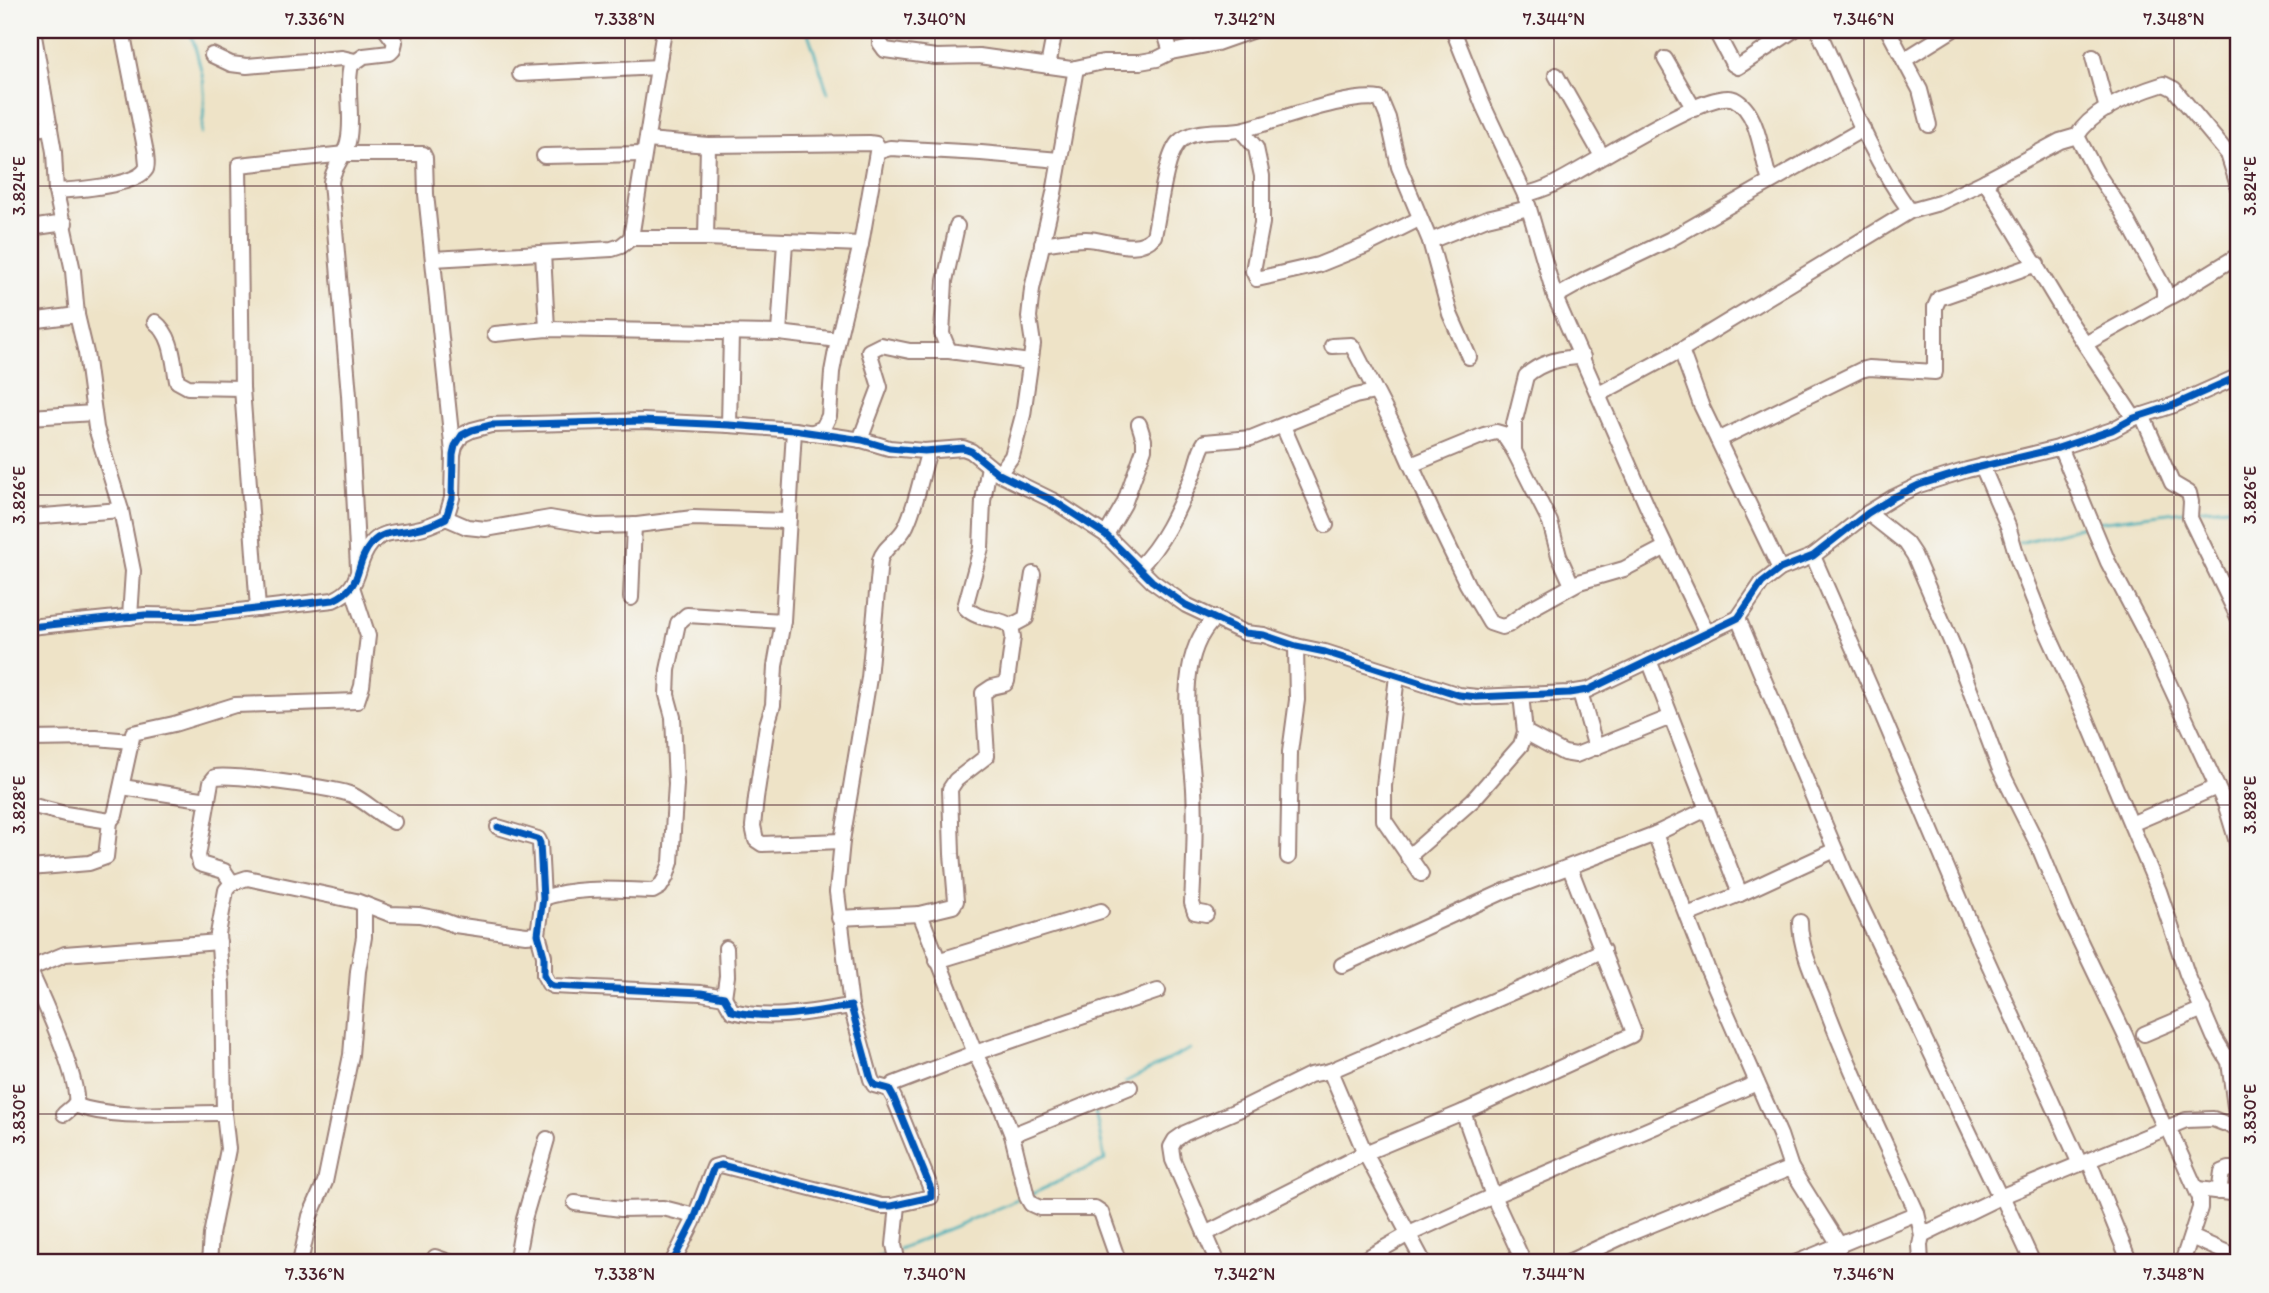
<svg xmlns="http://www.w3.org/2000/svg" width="2269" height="1293" font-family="Itim,sans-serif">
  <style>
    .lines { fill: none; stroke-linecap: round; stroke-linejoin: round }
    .stream { stroke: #3dadb8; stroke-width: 2.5 }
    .minor-casing { stroke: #9c8179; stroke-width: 18 }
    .minor { stroke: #fff; stroke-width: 14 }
    .cycleway-casing { stroke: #f6f6f2; stroke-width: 11 }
    .cycleway { stroke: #0057b8; stroke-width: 7 }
    .ticks { fill: none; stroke: #4a1f2b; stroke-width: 2; stroke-opacity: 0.45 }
    .neatline { fill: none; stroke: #4a1f2b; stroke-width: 2.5 }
    .ticks-label { font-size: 18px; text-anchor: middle; fill: #4a1f2b }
  </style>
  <rect width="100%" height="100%" fill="#f6f6f2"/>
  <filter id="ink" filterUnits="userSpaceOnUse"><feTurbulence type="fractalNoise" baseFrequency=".0143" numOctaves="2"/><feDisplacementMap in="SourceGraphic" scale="14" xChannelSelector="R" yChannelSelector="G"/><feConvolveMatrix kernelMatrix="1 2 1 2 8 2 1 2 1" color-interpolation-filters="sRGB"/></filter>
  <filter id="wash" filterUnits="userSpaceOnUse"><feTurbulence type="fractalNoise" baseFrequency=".00686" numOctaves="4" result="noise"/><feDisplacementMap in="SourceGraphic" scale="28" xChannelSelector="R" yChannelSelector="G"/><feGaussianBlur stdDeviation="1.57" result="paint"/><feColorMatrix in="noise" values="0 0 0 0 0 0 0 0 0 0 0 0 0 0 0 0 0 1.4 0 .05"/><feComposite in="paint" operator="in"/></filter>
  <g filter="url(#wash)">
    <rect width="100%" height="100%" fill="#eee3c7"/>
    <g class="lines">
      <g class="stream">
        <path d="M187,30L191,34C204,76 208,90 201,134"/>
        <polyline points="807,30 828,93"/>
        <polyline points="2194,510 2239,506"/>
        <polyline points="2097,522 2184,511"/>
        <polyline points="2019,543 2087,525"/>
        <polyline points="1125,1082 1190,1049"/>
        <polyline points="1032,1194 1105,1160 1095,1111 1097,1106"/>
        <polyline points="899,1249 1023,1198"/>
        <polyline points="863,1263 890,1253"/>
      </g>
    </g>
  </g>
  <g filter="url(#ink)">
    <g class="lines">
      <defs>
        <g id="minor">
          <polyline points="33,30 54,152 56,192 73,271 77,315 86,353 96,428 121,510 133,571 130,617"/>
          <polyline points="880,30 880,43 885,50 936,57 979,56 1071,69 1103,62 1140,62 1157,59 1171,52 1217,43 1254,30"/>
          <polyline points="1164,30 1171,52"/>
          <polyline points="1453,30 1483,105 1525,195 1555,297 1654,522 1707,633"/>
          <polyline points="1715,30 1733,64 1738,67 1794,30"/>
          <path d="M1818,30C1846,91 1870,156 1910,211"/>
          <polyline points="1888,30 1920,90 1929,125"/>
          <polyline points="212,55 231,64 247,66 342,58 355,61"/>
          <polyline points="2093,57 2107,109"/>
          <polyline points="1665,59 1694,109"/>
          <polyline points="1904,60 1952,30"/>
          <polyline points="1048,66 1055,30"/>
          <polyline points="520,74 659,67"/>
          <polyline points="1556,75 1602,156"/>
          <polyline points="1241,130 1256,148 1262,176 1262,223 1253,271 1257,279 1318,265 1365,246 1419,219"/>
          <polyline points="30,131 50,126"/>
          <polyline points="2077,136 2096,172 2122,211 2164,288 2164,299"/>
          <polyline points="647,140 708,145 869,143 876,144 880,150"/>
          <polyline points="544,156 643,154"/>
          <path d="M1985,181L2060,141L2077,136C2093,109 2135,93 2164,84L2174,89L2228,154L2239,189"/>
          <path d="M56,191C75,190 136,186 146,169C148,165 146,158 146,153L122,30"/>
          <path d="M1525,195C1533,192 1542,190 1550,186C1580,173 1708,87 1734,99C1760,112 1761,158 1770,181"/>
          <polyline points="30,228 65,223"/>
          <polyline points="631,238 664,30"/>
          <polyline points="706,238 708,145"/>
          <polyline points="1430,241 1487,218 1529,208"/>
          <path d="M1042,244C1056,242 1071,239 1086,239C1107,239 1137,256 1154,236C1159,214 1165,158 1178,143C1193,127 1225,134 1245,129C1278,121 1349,93 1380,99L1388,118L1399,167L1430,241L1450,314L1469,357"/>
          <polyline points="543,253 547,329"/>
          <polyline points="433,259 612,249 621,246 631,238 706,238 861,244"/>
          <polyline points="1555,297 1587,279 1669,240 1863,129"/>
          <polyline points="30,321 77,315"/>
          <path d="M155,322C173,336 173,360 177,381L188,387L242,388"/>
          <polyline points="779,333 785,242"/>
          <polyline points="495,334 547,329 779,333 838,340"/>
          <polyline points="2085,344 2177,293 2239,255"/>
          <polyline points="1332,346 1351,345 1354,349 1395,429 1434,516 1467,584 1490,623 1502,627 1508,625 1530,609 1579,582 1624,569 1666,547"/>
          <polyline points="1681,350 1701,405 1780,569"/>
          <polyline points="949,351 942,334 945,281 957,226"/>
          <polyline points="1599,394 1681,350 1910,211 1939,203 1985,181 2065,314 2134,418"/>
          <polyline points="2142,415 2172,483 2189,493 2191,502 2190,518 2239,619"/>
          <polyline points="30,417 94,413"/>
          <polyline points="729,425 731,334"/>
          <polyline points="1283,426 1326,525"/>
          <polyline points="794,430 783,621 775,666 773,705 767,725 756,798 753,826 756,840 762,844 842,841"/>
          <polyline points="811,433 823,428 829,416 832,372 838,340 861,244 877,152 890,148 981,153 1059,160"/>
          <polyline points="860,440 880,387 869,351 881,345 910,351 949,351 1030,362"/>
          <polyline points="1718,440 1861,370 1869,368 1935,372 1935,307 1939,298 2037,264"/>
          <polyline points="2060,447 2108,562 2147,636 2226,806 2239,849"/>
          <path d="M1514,449V424L1526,376C1540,362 1564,357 1583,357"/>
          <polyline points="1411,465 1484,435 1496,432 1503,434 1514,451 1550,522 1559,556 1572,585"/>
          <path d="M989,466L983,501L981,548L965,607C979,622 997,616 1011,626"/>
          <polyline points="1982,466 2008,526 2018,560 2042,621 2085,715 2159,891 2187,974 2214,1037 2229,1062 2238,1129"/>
          <polyline points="999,474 1012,456 1023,415 1033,344 1029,317 1032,289 1054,193 1076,68"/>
          <polyline points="1868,513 1906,543 1914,555 1956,653 1999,767 2039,847 2065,910 2125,1035 2165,1129"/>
          <polyline points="30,517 121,510"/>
          <polyline points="446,518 467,527 486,529 550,518 596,526 637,525 693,518 787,521"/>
          <polyline points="1106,535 1124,504 1144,449 1144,440 1139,424"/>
          <polyline points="1813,556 1875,698 1971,925 2080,1164"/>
          <path d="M1139,567C1164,543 1178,509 1192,477C1197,466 1198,452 1205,442L1251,438L1355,396L1375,392"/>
          <path d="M358,568L349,395L331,182C333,167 345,156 348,142C354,117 345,90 351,65L364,56L390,53L393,50L395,42L386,30"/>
          <polyline points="631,598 634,525"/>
          <polyline points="258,609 242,388 239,165 345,154 423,154 425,158 426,194 453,453"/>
          <polyline points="1738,618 1845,873 2000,1197"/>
          <polyline points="1011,626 1013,637 1007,681 1005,684 992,687 983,693 987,756 956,780 950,789 952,854 956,901 953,906 920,914 975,1053 999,1102 1012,1135 1027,1197 1031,1204 1040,1208 1095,1208 1101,1212 1119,1263"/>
          <polyline points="1011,626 1026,618 1033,574"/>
          <path d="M30,627L145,615L195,616L333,600C365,586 353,565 371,544C382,530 400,533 416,529C427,527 436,523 446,518L452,498L453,455L455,446L462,435L472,430L491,425L643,421L729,425L794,430L862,440L889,448L924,451L963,448L971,451L999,474L1054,501L1106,535L1152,581L1186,605L1245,633L1264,635L1296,646L1325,652L1459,695L1477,697L1569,693L1588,690L1738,618L1762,583L1780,569L1813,556L1868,513L1894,497L1919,485L1967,470L2058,448L2112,430L2134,418L2174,405L2239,376"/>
          <polyline points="1649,660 1740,894"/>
          <polyline points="1397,676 1384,786 1384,820 1421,874"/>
          <polyline points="1580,692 1596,748"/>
          <polyline points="1525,732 1564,753 1576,755 1671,717"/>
          <polyline points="30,739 96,738 131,741"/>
          <polyline points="122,787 208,800"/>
          <polyline points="30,805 65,814 110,821 115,815 133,733 174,724 235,705 357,701 362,686 368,636 352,587"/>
          <polyline points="2131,824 2217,787"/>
          <path d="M498,827L538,839L540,843L543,898L538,934L544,956V975L549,984L553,986L701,993L724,997L732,1011C772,1021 811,1012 851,1006L871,1079L874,1085L889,1089L894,1098L931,1189V1197L891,1206H881L721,1165L714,1167L712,1172L693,1222L672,1263"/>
          <polyline points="1655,834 1707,968 1780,1135 1791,1168 1840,1246"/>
          <polyline points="1288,857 1290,752 1297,700 1296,646"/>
          <polyline points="1408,857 1473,800 1521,745 1525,732 1521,695"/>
          <polyline points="30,868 89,863 106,857 110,821"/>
          <path d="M232,883L224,871L200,864L198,856L211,782L215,777C231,774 337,788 352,795C365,801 379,815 394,822"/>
          <path d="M543,898C579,886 615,890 653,891L660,887L666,877L671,862L676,784L673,717L667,695L668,670L678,623L687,615L783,621"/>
          <path d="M1206,914L1195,912L1192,903C1194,866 1196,827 1194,789C1191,737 1172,658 1215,618"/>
          <polyline points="1687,915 1740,894 1835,850"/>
          <polyline points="839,918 920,914"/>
          <path d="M1800,922C1800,947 1813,975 1823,999C1850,1072 1885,1142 1917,1213L1922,1235L1920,1245L1921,1263"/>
          <polyline points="937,961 1101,911"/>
          <polyline points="1342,965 1505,891 1655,834 1707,809"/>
          <polyline points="30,971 36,966 65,954 219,942"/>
          <path d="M30,971C42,997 80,1079 76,1104L64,1114"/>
          <polyline points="724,997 727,976 726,948"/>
          <path d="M851,1006L837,892L842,841L869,678L880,560C884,546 900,540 906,526C917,503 921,475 929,451"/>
          <polyline points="2144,1034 2203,1009"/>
          <polyline points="1330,1071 1365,1153 1424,1263"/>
          <polyline points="889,1089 894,1084 975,1053 1158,991"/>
          <path d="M74,1105C118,1121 177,1112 224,1113"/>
          <polyline points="1463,1112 1493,1196 1524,1263"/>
          <polyline points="2168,1127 2200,1198 2200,1208 2182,1263"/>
          <polyline points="1012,1135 1130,1087"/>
          <polyline points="2089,1161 2130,1263"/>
          <polyline points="2198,1189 2239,1194"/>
          <polyline points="2219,1192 2222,1172 2229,1169 2239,1169"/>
          <polyline points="2002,1196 2033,1263"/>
          <polyline points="575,1203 621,1209 663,1208 695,1216"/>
          <polyline points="898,1205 894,1245 898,1263"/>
          <polyline points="1205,1234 1365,1153 1463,1112 1632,1035 1633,1030 1570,868"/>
          <polyline points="1922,1235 2000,1197 2186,1120 2213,1119 2239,1129"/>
          <polyline points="2191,1237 2239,1258"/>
          <polyline points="435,1257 452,1263"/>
          <polyline points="209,1263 211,1235 228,1149 224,1113 222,984 218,934 226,890 232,883 247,878 356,901 390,914 419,915 439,919 455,925 526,935 538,934"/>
          <polyline points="300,1263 310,1216 325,1182 351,1055 358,971 364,937 364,904"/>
          <polyline points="516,1263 524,1219 547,1139"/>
          <polyline points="1218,1263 1173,1160 1171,1147 1175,1140 1185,1133 1243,1108 1310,1075 1330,1071 1550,976 1603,950"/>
          <polyline points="1358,1263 1407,1235 1493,1196 1757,1083"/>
          <polyline points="1566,1263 1626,1235 1791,1168"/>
          <polyline points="1795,1263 1917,1213"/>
        </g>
      </defs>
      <use href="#minor" class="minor-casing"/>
      <use href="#minor" class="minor"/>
      <defs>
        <g id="cycleway">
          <path d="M30,627L145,615L195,616L333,600C365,586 353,565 371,544C382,530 400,533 416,529C427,527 436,523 446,518L452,498L453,455L455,446L462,435L472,430L491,425L643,421L729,425L794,430L862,440L889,448L924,451L963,448L971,451L999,474L1054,501L1106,535L1152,581L1186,605L1245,633L1264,635L1296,646L1325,652L1459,695L1477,697L1569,693L1588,690L1738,618L1762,583L1780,569L1813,556L1868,513L1894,497L1919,485L1967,470L2058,448L2112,430L2134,418L2174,405L2239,376"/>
          <path d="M498,827L538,839L540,843L543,898L538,934L544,956V975L549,984L553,986L701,993L724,997L732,1011C772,1021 811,1012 851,1006L871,1079L874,1085L889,1089L894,1098L931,1189V1197L891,1206H881L721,1165L714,1167L712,1172L693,1222L672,1263"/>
        </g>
      </defs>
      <use href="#cycleway" class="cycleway-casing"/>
      <use href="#cycleway" class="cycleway"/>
    </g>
  </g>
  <path class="ticks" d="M315,30V1263M625,30V1263M935,30V1263M1245,30V1263M1554,30V1263M1864,30V1263M2174,30V1263M30,186H2239M30,495H2239M30,805H2239M30,1114H2239"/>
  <rect width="2269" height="1293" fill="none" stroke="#f6f6f2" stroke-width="77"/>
  <rect x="38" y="38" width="2192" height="1216" class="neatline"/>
  <g class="ticks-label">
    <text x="315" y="25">7.336°N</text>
    <text x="625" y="25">7.338°N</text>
    <text x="935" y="25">7.340°N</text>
    <text x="1245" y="25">7.342°N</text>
    <text x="1554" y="25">7.344°N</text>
    <text x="1864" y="25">7.346°N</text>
    <text x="2174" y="25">7.348°N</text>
    <text transform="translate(2250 186) rotate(-90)" y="6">3.824°E</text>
    <text transform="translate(19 186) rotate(-90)" y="6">3.824°E</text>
    <text transform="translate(2250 495) rotate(-90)" y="6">3.826°E</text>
    <text transform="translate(19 495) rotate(-90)" y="6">3.826°E</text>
    <text transform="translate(2250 805) rotate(-90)" y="6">3.828°E</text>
    <text transform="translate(19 805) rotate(-90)" y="6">3.828°E</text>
    <text transform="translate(2250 1114) rotate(-90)" y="6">3.830°E</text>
    <text transform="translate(19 1114) rotate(-90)" y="6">3.830°E</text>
    <text x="315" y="1280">7.336°N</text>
    <text x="625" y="1280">7.338°N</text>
    <text x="935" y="1280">7.340°N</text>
    <text x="1245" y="1280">7.342°N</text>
    <text x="1554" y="1280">7.344°N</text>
    <text x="1864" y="1280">7.346°N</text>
    <text x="2174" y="1280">7.348°N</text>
  </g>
</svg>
